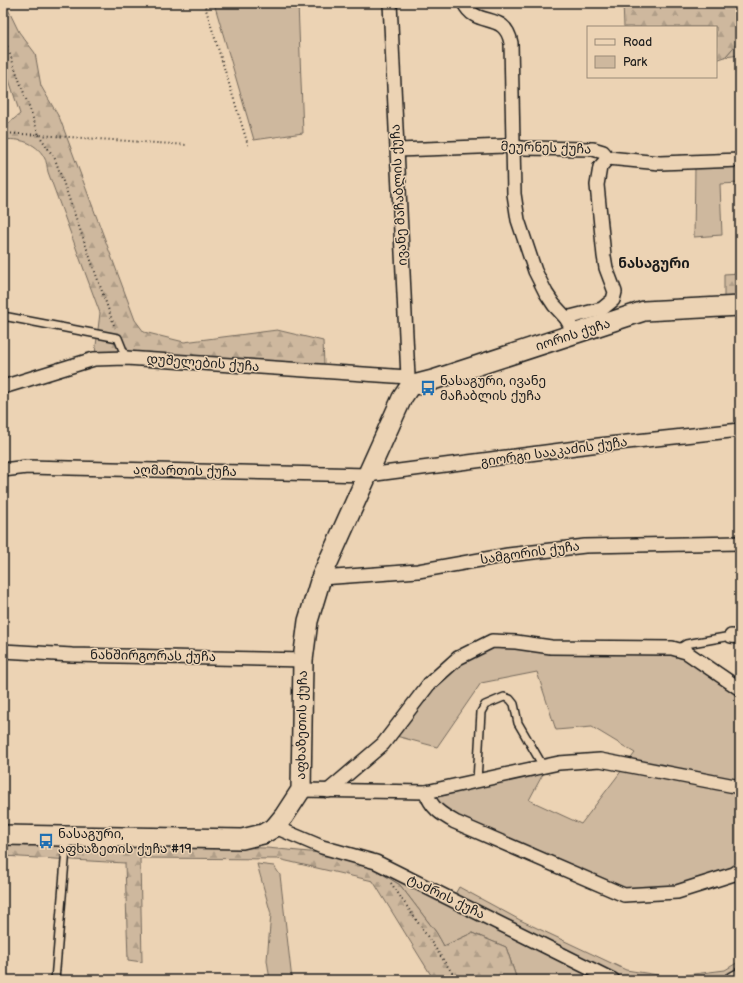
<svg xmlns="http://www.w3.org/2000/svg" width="743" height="983" font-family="'Balsamiq Sans','Noto Sans Georgian',sans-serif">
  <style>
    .green { fill: #ceb89e; stroke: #756a5d }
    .forest { fill: url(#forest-firs); stroke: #756a5d }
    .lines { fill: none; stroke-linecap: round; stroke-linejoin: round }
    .lane-casing { stroke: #1c1c1c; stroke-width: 10 }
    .street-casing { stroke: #1c1c1c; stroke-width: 16 }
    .secondary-casing { stroke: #1c1c1c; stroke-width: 22 }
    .path { stroke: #1c1c1c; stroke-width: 2; stroke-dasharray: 1 3; stroke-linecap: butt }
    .lane { stroke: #ecd3b4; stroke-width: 7 }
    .street { stroke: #ecd3b4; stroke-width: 13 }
    .secondary { stroke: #ecd3b4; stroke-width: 19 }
    .labels { text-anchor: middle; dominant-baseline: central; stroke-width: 3; stroke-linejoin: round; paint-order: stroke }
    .street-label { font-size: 13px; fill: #1c1c1c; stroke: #ecd3b4 }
    .poi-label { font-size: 13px; fill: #1c1c1c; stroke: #ecd3b4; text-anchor: start }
    .neighbourhood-label { font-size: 14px; font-weight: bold; fill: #1c1c1c; stroke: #ecd3b4 }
  </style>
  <defs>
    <pattern id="forest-firs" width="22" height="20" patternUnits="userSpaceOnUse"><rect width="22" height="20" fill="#ceb89e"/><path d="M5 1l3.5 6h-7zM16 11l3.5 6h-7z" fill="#b09e88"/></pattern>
  </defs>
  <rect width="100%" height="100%" fill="#ecd3b4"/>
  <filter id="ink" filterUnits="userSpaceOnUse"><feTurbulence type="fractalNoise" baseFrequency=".025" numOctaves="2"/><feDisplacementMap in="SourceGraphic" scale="8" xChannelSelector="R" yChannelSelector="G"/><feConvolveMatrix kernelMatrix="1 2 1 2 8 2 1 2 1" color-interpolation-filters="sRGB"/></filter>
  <g filter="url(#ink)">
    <g class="green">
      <polygon points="214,3 298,3 303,133 254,140"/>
      <polygon points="740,40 740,55 725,57"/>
      <polygon points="740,165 740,183 720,184 722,235 694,237 695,167"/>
      <path d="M500,645L673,653L687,658L740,696V884L738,878L626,902L447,824L420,801L538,773L543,774L529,800L581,824L635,753L592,727L556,730L537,672L481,683L437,747L396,736C419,705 443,669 480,651C486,648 494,647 500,645Z"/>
      <polygon points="257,864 274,866 280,875 292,980 270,980 267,960 271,914"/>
      <polygon points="373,868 390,873 449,905 459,887 520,920 626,970 671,977 725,970 740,961 740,980 517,980 506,947 472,933 444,946 436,932 400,885"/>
    </g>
    <g class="forest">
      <path d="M3,3H5L19,32L35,53L41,86L60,119L135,320L144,332L184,342L277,330L323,341L324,365L132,352L95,354L100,313L48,172C47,168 47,161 44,157C36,142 18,138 3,140V128L20,114L3,61Z"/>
      <polygon points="623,3 740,3 740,40 725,57 716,60 716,27 624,27"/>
      <polygon points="740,273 740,298 724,299 724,274"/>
      <polygon points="3,843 267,848 320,853 373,868 400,885 436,932 444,946 472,933 506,947 517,980 434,980 373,881 278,859 140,858 142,962 128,960 125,863 3,856"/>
    </g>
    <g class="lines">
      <defs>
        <g id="lane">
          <polyline points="3,316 118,338 126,358"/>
          <polyline points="678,649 686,644 731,636"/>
          <polyline points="477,781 481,712 485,705 504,697 510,699 514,704 518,723 543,766"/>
          <polyline points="55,980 67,837"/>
        </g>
        <g id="street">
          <polyline points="390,3 408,377 410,384"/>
          <path d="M464,3C476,29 505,10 511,43L514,194L518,220L535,271L546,293L554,305L566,318L575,334"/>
          <polyline points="398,150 505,146 522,148 593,149 603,152 608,158 660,163 740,160"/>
          <polyline points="566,318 602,309 613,300 615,292 606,268 604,256 597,185 600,167 608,158"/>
          <polyline points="3,387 94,359 126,358 408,377"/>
          <polyline points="3,470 27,467 368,475 599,445 740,430"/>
          <polyline points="321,578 418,571 508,555 585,546 740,543"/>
          <polyline points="731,636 740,637"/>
          <polyline points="3,651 72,655 303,660"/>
          <polyline points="301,790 426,792 559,763 600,760 740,787"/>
          <polyline points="328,791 383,744 429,684 458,658 492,641 516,642 551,647 672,648 686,652 740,689"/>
          <path d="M426,792C431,808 441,814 455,822L624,895L677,892L734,874L740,870"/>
          <polyline points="275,827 322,847 376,862 613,980"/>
          <polyline points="731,980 740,975"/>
        </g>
        <polyline id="secondary" points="3,835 242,839 263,834 275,827 284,816 301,790 303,660 308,621 321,578 402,398 410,386 433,380 644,311 740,306"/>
      </defs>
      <use href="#lane" class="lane-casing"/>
      <use href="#street" class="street-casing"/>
      <use href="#secondary" class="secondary-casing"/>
      <g class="path">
        <polyline points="204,3 249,148"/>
        <polyline points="3,35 39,135 187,145"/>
        <polyline points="3,133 39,135 55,159 115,328"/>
        <polyline points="391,883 457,980"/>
      </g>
      <use href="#lane" class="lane"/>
      <use href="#street" class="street"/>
      <use href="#secondary" class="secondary"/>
    </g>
  </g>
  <defs>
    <symbol id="bus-bare" viewBox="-9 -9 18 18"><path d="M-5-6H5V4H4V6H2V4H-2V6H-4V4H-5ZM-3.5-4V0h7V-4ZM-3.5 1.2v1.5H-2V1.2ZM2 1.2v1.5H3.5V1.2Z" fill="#1f6fb2" stroke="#ecd3b4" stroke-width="2.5" paint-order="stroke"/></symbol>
  </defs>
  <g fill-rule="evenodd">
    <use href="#bus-bare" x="417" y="377" width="22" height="22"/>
    <use href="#bus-bare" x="35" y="830" width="22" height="22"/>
  </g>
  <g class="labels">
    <g class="street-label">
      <text transform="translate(546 148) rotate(2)">მეურნეს ქუჩა</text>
      <text transform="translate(399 195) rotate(-93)">ივანე მაჩაბლის ქუჩა</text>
      <text transform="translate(573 335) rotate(-18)">იორის ქუჩა</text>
      <text transform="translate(203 363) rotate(4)">დუშელების ქუჩა</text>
      <text transform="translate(554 452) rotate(-8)">გიორგი სააკაძის ქუჩა</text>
      <text transform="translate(185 471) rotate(1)">აღმართის ქუჩა</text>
      <text transform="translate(530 553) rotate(-8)">სამგორის ქუჩა</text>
      <text transform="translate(153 656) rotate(1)">ნახშირგორას ქუჩა</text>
      <text transform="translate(302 725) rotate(-89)">აფხაზეთის ქუჩა</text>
      <text transform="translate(446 897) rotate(26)">ტაძრის ქუჩა</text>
    </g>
    <g class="poi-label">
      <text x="440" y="381">ნასაგური, ივანე<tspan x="440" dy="15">მაჩაბლის ქუჩა</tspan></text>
      <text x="58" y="834">ნასაგური,<tspan x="58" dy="15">აფხაზეთის ქუჩა #19</tspan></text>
    </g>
    <g class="neighbourhood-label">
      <text x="654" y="263">ნასაგური</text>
    </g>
  </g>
  <rect width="743" height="983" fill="none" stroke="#ecd3b4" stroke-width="16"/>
  <rect x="8" y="8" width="727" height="967" fill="none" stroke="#1c1c1c" stroke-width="1.5" filter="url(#ink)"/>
  <rect x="587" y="26" width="130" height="52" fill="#ecd3b4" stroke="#998a77"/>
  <rect x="595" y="39" width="20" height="6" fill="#ecd3b4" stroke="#998a77"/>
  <text x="623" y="46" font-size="12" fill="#1c1c1c">Road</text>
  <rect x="595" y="56" width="20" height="12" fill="#ceb89e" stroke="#998a77"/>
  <text x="623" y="66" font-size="12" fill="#1c1c1c">Park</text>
</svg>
